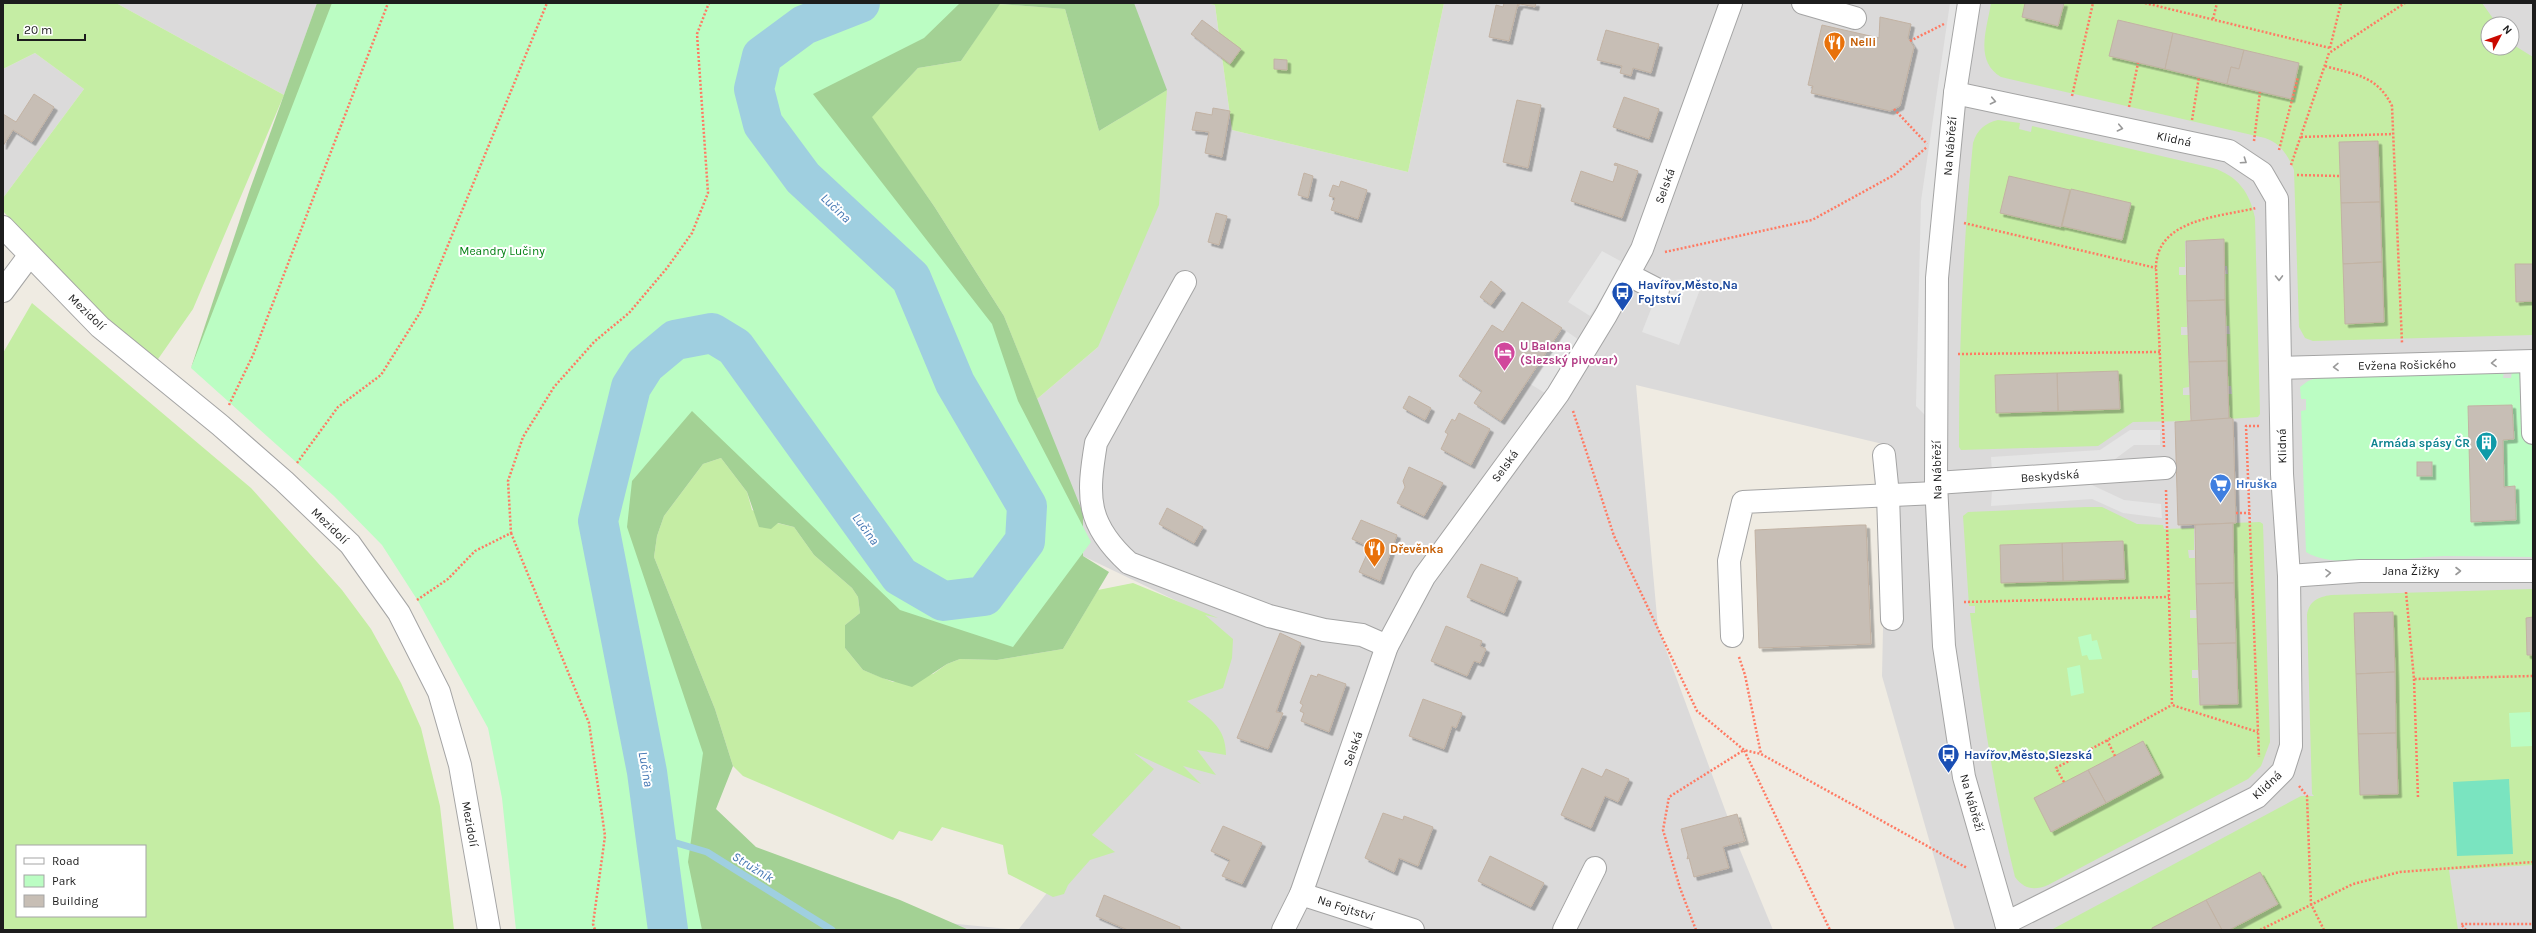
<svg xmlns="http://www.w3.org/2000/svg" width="2536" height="933" font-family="Karla,sans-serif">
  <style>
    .residential { fill: #dbdada; fill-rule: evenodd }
    .grass { fill: #c5eda4; fill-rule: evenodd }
    .forest { fill: #a3d194 }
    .park { fill: #bbfdc3 }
    .pitch { fill: #7ae4c0 }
    .parking { fill: #e5e5e5 }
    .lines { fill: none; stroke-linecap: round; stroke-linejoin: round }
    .stream { stroke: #9fcfe0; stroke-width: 7 }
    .river { stroke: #9fcfe0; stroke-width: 40 }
    .building { fill: #c7beb5; stroke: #c2b2a3; filter: url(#shadow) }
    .minor-casing { stroke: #a4a4a4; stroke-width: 24 }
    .path { stroke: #ff7a63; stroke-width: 2.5; stroke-dasharray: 2 2; stroke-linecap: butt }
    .minor { stroke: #fff; stroke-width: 22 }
    .oneway { stroke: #999 }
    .labels { text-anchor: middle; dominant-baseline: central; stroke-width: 4; stroke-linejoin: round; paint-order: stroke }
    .food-label { font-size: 12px; font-weight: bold; fill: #c56008; stroke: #fff; text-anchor: start }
    .street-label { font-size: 12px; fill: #1d1d1d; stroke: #fff }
    .park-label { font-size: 12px; fill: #048214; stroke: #fff }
    .transit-label { font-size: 12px; font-weight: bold; fill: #164399; stroke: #fff; text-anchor: start }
    .hotel-label { font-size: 12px; font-weight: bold; fill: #b23c85; stroke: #fff; text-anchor: start }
    .culture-label { font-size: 12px; font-weight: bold; fill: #0d838f; stroke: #fff; text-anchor: end }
    .shop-label { font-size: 12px; font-weight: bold; fill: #366cbe; stroke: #fff; text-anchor: start }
    .water-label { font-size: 13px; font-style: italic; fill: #4376b3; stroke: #fff }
  </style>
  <defs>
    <filter id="shadow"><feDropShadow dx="3.5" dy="3.5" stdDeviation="0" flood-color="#0004"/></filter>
  </defs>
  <rect width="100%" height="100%" fill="#efebe2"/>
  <g class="residential">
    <polygon points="116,3 317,3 284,95"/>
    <path d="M1130,3H1206L1215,5L1232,130L1408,172L1444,3H2533V930H1955L1882,676L1887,445L1636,385L1658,628L1738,845L1773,930H773L785,907L1018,930L1092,835L1131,752L1186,700L1204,614L1083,556L1046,511L1037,399L1098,347ZM2488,24H2512V48H2488Z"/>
    <polygon points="35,53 84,89 3,198 3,69"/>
  </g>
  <g class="grass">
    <polygon points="3,3 116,3 284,95 193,309 156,362 55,271 3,211 3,198 84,89 35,53 3,69"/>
    <polygon points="1206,3 1444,3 1408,172 1232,130 1215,5"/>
    <path d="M1991,3H2482L2497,24H2488V48H2512V44L2533,57V335L2313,341L2305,338L2299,327L2294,170C2288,155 2280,143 2265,138L2001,77C1974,61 1987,29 1991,3Z"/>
    <polygon points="999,4 1065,9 1099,131 1167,90 1159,205 1098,347 1037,399 1004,316 934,206 871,117 918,68 961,61"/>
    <path d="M1998,120L2020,123L2019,129L2031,132L2032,126L2213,168C2238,176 2250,193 2255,218L2260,414L2258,417L2229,419L2228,394H2232L2231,386H2227L2226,334H2230L2229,326H2225L2224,274H2228L2227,266H2223V239L2185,241V267H2179V275H2186L2187,327H2181V335H2188L2189,387L2183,388V395H2190V421L2133,422L2098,446L1961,450L1959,447C1959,345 1963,244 1973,143C1977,130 1985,123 1998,120Z"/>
    <path d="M32,303L251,488L342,590L371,629L401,683L421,728L440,806L454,930H3V353ZM17,846H145V916H17Z"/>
    <path d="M721,458L747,492L752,510L777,523L794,527L814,555L852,588L858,597L860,613L845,625V648L863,670L893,682L933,674L947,664L960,659L997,660L1063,649L1098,590L1133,583L1218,618L1205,615L1233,639L1232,658L1223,688L1187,701C1208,717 1226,726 1226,755L1197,750L1216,775L1183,766L1201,784L1134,753L1154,769L1092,835L1115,852L1090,860L1068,885L1064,894L1053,897L1008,874L1003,845L942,827L932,841L899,831L893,840L743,776L733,766L715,709L654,557L657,536L664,516L703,464Z"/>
    <path d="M2087,507H2102L2137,524L2163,525L2164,529L2194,528V550H2188L2189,558H2195L2196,610H2190V618H2197L2198,670H2192V678H2198L2199,705L2237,703L2232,523L2260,522L2263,524L2270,742L2261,766L2248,779L2048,885C2034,891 2024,889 2015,877C1993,790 1981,702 1970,613H1975V606H1969L1963,516L1968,512Z"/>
    <path d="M2533,589V865L2449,870L2458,930H2051L2301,796H2314L2312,794L2307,615C2309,601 2318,597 2331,595Z"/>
  </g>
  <g class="forest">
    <polygon points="317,3 355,3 191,368 249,192"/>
    <polygon points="755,3 1134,3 1167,90 1099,131 1065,9 1000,4 961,61 918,68 872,117 934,206 1004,316 1083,513 1083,556 1109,572 1063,649 997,660 960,659 947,664 912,687 882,678 863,670 845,648 845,625 860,613 858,597 852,588 814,555 794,527 778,523 771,529 759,527 747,492 721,458 703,464 664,516 657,536 654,557 715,709 733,766 716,809 756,847 900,900 969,930 627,930 517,405"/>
  </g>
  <g class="park">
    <polygon points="332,3 960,3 924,38 813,94 992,324 1018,401 1091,542 1013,647 900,610 692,411 632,481 627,527 703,753 688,862 702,930 516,930 502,798 488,728 418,601 382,545 334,496 191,368"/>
    <path d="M2533,370V557C2504,557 2474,556 2444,556C2410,557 2333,570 2306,552L2301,411L2306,410V399H2301L2300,387L2308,381L2319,377L2504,371L2503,378H2511L2512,372Z"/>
    <polygon points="2091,634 2092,641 2097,640 2102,659 2089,660 2087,655 2082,656 2078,637"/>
    <polygon points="2080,665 2084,693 2071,696 2067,668"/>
    <polygon points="2530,712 2532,746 2511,747 2509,713"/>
  </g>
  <polygon class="pitch" points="2509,779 2513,854 2457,856 2453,782"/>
  <g class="parking">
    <polygon points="1950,3 1964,3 1928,418 1916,406 1921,201"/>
    <polygon points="1602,251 1624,263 1590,316 1568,302"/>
    <polygon points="1685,279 1702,284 1679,345 1642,332 1662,281"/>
    <polygon points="1562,328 1579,340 1545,393 1527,382"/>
    <polygon points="2130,430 2160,430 2160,445 2134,445 2107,465 1992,473 1991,457 2100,450"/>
    <polygon points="2092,485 2124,500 2161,504 2162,518 2123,513 2092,499 1991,506 1992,490"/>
  </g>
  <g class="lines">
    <polyline class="stream" points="656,837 707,852 832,930"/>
    <polyline class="river" points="668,930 647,772 598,521 631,387 645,365 675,340 712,333 735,347 900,576 943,601 984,596 1025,541 1027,506 955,383 911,278 803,178 763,124 754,89 762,56 804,25 860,3"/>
  </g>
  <g class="building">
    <polygon points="1504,3 1536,3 1535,7 1520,4 1518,7 1518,3 1509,41 1489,37 1496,5 1503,7"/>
    <polygon points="2025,3 2064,3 2058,26 2022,17"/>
    <polygon points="1880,17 1911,24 1908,38 1914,47 1900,106 1890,111 1811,93 1813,86 1808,85 1822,25 1879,38"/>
    <polygon points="1202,20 1241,49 1230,64 1191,34"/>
    <polygon points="2118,20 2173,33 2165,69 2109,56"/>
    <polygon points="1606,30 1659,44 1651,73 1633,68 1631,76 1620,73 1622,66 1597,60"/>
    <polygon points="2173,33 2244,50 2239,69 2231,67 2227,84 2165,69"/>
    <polygon points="2244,50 2299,63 2291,99 2227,84 2231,67 2239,69"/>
    <polygon points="1274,59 1287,60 1287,70 1274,69"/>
    <polygon points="34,94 54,107 32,142 13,130 3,146 3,114 16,122"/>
    <polygon points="1624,97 1659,109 1649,139 1613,127"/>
    <polygon points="1517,100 1541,105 1528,168 1503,162"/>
    <polygon points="1213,108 1230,111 1222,157 1205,153 1209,132 1192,130 1196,112 1212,115"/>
    <polygon points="2378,141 2380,202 2341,203 2339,142"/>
    <polygon points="1615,163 1638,171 1622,218 1571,201 1581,171 1613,182 1618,166 1614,165"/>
    <polygon points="1304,173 1313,176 1308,198 1298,195"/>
    <polygon points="2009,176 2070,190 2061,227 2000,213"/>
    <polygon points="1341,181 1367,190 1358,219 1331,210 1335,198 1329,196 1333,185 1339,187"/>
    <polygon points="2071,189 2131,203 2122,240 2062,226"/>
    <polygon points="2380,202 2382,262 2343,264 2341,203"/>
    <polygon points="1216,213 1227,216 1219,245 1208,242"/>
    <polygon points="2224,239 2225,300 2187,301 2186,241"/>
    <polygon points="2382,262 2384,322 2345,324 2343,264"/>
    <polygon points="2515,264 2533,264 2533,301 2516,302"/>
    <polygon points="1491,281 1502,290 1491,305 1480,297"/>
    <polygon points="2225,300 2227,361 2189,362 2187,301"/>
    <polygon points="1522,302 1562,328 1501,421 1474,403 1482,391 1459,376 1492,325 1503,332"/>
    <polygon points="2227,361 2229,420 2191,421 2189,362"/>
    <polygon points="2118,371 2120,409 2058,411 2057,373"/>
    <polygon points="2057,373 2058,411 1996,413 1995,375"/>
    <polygon points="1409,396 1431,408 1425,420 1403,408"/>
    <polygon points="2512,405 2514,439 2503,440 2504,487 2515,486 2516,520 2471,522 2468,406"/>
    <polygon points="1459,413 1490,429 1471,465 1441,449 1448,434 1445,432 1452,419 1455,421"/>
    <polygon points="2230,418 2233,419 2236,523 2178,525 2175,422"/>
    <rect x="2417" y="462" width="15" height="14"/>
    <polygon points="1409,467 1443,483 1424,516 1397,503 1405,487 1403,481"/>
    <polygon points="1167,508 1203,527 1194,543 1159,524"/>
    <polygon points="1361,520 1397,535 1380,581 1359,572 1370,547 1352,539"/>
    <polygon points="2233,523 2234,583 2196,584 2195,525"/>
    <polygon points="1860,525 1866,525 1871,644 1759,648 1755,530"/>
    <polygon points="2123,541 2125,579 2063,581 2062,543"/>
    <polygon points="2062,543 2063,581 2001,583 2000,545"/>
    <polygon points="1481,564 1518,578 1504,613 1467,597"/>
    <polygon points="2234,583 2236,643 2198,644 2196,584"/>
    <polygon points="2393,612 2395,672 2356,674 2354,613"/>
    <polygon points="2533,617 2533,655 2527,655 2526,618"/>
    <polygon points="1446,626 1482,641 1480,646 1486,649 1480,663 1474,661 1467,676 1431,661"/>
    <polygon points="1280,633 1301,643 1276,712 1283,713 1268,749 1237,738"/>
    <polygon points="2236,643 2238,704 2200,705 2198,644"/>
    <polygon points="2395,672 2396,733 2358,734 2356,674"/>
    <polygon points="1318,674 1346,684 1329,732 1301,721 1304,713 1300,711 1303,705 1300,703 1311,675 1317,677"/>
    <polygon points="1423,699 1462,713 1456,728 1452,726 1444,749 1409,736"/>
    <polygon points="2396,733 2398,794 2360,795 2358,734"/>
    <polygon points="2143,741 2160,774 2106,803 2088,770"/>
    <polygon points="1582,768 1602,777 1606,769 1629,779 1618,802 1605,796 1591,828 1561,815"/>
    <polygon points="2088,770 2106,803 2051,832 2034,798"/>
    <polygon points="1383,813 1403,820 1404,816 1433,827 1418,866 1399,858 1394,872 1365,858"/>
    <polygon points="1737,814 1745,841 1723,847 1729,868 1694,877 1689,858 1687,859 1688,855 1681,829"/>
    <polygon points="1223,826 1262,843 1242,884 1222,876 1230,860 1211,851"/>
    <polygon points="1490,856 1544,883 1531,907 1478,881"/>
    <polygon points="2260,872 2278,904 2229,930 2222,930 2206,900"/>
    <polygon points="1104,895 1180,927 1179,930 1128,930 1096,916"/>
    <polygon points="2206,900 2222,930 2152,930 2152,928"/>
  </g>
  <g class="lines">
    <defs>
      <g id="minor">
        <polyline points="1803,3 1855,18"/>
        <polyline points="1969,3 1955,93 1937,278 1936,483 1944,646 1964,777 2008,930"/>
        <polyline points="1955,93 2229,151 2262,173 2277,199 2282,474 2289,576 2291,746 2283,771 2257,797 2006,923"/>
        <polyline points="3,227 100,327 220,425 284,481 350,544 399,613 439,692 460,765 489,930"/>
        <polyline points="1629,275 1658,290"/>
        <path d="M1185,282L1096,443C1087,497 1086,524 1129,563L1269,616L1324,630L1362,635L1387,646"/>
        <polyline points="3,291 29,256"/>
        <polyline points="2531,362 2533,433"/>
        <polyline points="2281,368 2533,361"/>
        <polyline points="1884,455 1888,495 1892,619"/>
        <polyline points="1936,483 2165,468"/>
        <polyline points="2289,576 2360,571 2533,571"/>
        <polyline points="1732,636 1729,561 1743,502 1936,493"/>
        <polyline points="1301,894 1413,930"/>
        <polyline points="1283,930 1301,894 1387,646 1424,577 1558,394 1606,315 1642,249 1731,3"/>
        <polyline points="1564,930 1595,868"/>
      </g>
    </defs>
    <use href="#minor" class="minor-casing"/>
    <g class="path">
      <polyline points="2145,3 2330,48"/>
      <polyline points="2213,19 2217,3"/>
      <polyline points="1910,41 1944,24"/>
      <polyline points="2330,48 2341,3"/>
      <path d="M2325,66C2355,75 2377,75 2392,106L2402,343"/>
      <polyline points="2072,96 2093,3"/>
      <polyline points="2129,107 2138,63"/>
      <polyline points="1894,109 1927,144"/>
      <polyline points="2192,120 2199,77"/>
      <polyline points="2301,137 2393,134"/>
      <polyline points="2254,141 2260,92"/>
      <polyline points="2279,150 2298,77"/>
      <polyline points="2291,165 2329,53 2405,3"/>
      <polyline points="2297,175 2340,176"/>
      <polyline points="1964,223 2156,268"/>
      <polyline points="1665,252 1812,220 1894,175 1927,147"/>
      <polyline points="1958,354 2160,352"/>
      <polyline points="229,405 253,355 388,3"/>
      <polyline points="1573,411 1614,536 1697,711 1744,750 1761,754 1967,868"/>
      <polyline points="2259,426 2246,426 2259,757"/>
      <path d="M2164,447L2156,268C2156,219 2219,217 2256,208"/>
      <polyline points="297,463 338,407 381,375 421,311 547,3"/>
      <polyline points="2166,490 2172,705 2258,732"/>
      <polyline points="2236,513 2251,513"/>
      <polyline points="511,533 589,723 605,836 593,924 595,930"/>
      <polyline points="2406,592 2414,679 2533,676"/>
      <polyline points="417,600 448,579 475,551 511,533 508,481 523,437 554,387 595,341 629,313 667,268 692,233 708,193 697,34 709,3"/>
      <polyline points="1964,602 2169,597"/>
      <polyline points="1739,657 1745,675 1761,754"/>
      <polyline points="2414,679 2418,798"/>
      <polyline points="2107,740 2115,756"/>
      <polyline points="2064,782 2056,768 2172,705"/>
      <polyline points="2299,786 2307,796 2311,904 2324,930"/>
      <polyline points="1696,930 1680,888 1663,830 1669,797 1744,750 1830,930"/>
      <polyline points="2260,930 2353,884 2400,872 2533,862"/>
      <polyline points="2466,930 2461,924 2533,924"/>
    </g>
    <use href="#minor" class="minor"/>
  </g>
  <defs><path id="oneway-chevron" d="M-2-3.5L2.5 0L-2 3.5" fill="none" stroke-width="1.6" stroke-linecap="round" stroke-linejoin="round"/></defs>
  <g class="oneway">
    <use href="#oneway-chevron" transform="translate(1993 101) rotate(12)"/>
    <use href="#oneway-chevron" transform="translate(2120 128) rotate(12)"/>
    <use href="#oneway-chevron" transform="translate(2244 161) rotate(34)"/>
    <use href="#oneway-chevron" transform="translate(2279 278) rotate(89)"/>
    <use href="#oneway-chevron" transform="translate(2494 363) rotate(179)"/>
    <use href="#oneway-chevron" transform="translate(2336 367) rotate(179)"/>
    <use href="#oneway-chevron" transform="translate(2458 571)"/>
    <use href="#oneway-chevron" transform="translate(2328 573) rotate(-4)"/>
  </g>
  <defs>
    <symbol id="restaurant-pin" viewBox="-11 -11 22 30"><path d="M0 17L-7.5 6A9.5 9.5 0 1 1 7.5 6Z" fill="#e8710a" stroke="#fff"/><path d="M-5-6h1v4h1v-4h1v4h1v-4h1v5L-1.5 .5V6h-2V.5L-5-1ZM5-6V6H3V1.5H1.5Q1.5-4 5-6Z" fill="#fff"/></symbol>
    <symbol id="bus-pin" viewBox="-11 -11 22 30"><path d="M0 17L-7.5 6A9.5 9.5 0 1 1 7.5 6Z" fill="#1a4fb4" stroke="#fff"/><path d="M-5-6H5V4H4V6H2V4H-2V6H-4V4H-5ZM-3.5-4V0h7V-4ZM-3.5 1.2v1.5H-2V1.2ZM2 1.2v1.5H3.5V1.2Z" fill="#fff"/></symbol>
    <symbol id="hotel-pin" viewBox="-11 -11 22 30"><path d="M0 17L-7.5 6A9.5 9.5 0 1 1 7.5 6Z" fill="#d1479c" stroke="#fff"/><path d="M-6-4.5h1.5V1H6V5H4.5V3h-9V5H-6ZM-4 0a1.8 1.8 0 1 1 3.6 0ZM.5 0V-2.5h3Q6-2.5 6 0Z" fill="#fff"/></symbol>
    <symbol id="building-pin" viewBox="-11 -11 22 30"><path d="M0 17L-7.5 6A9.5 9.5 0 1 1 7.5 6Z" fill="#0f9aa8" stroke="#fff"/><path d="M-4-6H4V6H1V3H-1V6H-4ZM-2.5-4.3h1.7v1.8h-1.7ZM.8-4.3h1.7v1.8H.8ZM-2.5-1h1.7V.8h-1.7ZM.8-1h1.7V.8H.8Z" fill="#fff"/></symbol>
    <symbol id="supermarket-pin" viewBox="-11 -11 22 30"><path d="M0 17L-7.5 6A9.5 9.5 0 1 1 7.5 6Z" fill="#3f7fe0" stroke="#fff"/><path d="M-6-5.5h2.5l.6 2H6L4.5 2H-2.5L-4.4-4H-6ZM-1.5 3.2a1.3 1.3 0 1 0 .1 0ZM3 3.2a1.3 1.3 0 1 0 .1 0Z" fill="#fff"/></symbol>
  </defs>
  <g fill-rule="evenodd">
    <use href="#restaurant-pin" x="1822" y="30" width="25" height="34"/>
    <use href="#bus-pin" x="1610" y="280" width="25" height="34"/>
    <use href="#hotel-pin" x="1492" y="340" width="25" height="34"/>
    <use href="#building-pin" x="2474" y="430" width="25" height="34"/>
    <use href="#supermarket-pin" x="2208" y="472" width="25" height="34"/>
    <use href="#restaurant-pin" x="1362" y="536" width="25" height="34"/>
    <use href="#bus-pin" x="1936" y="742" width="25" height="34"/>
  </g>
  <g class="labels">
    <g class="food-label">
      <text x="1850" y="42">Nelli</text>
      <text x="1390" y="549">Dřevěnka</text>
    </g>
    <g class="street-label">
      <text transform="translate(2174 139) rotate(12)">Klidná</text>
      <text transform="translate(1950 146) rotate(-85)">Na Nábřeží</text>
      <text transform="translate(1665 186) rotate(-70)">Selská</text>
      <text transform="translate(87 312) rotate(44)">Mezidolí</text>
      <text transform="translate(2407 365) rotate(-1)">Evžena Rošického</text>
      <text transform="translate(2282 446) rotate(-91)">Klidná</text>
      <text transform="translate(1505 466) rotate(-54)">Selská</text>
      <text transform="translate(1937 470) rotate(-91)">Na Nábřeží</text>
      <text transform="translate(2050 476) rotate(-4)">Beskydská</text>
      <text transform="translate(330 526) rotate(44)">Mezidolí</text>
      <text x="2411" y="571">Jana Žižky</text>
      <text transform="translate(1353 749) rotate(-71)">Selská</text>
      <text transform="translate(2267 785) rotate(-43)">Klidná</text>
      <text transform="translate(1972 803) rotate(74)">Na Nábřeží</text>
      <text transform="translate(470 824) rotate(80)">Mezidolí</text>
      <text transform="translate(1346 908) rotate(18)">Na Fojtství</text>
    </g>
    <g class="park-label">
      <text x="502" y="251">Meandry Lučiny</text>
    </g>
    <g class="transit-label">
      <text x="1638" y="285">Havířov,Město,Na<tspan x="1638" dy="14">Fojtství</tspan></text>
      <text x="1964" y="755">Havířov,Město,Slezská</text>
    </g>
    <g class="hotel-label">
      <text x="1520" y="346">U Balona<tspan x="1520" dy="14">(Slezský pivovar)</tspan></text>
    </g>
    <g class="culture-label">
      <text x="2470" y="443">Armáda spásy ČR</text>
    </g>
    <g class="shop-label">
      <text x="2236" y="484">Hruška</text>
    </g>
    <g class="water-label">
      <text transform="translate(836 208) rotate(43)">Lučina</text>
      <text transform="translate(866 529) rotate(54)">Lučina</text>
      <text transform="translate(646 769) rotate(80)">Lučina</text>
      <text transform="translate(753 867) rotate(32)">Stružník</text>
    </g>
  </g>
  <rect width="2536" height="933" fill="none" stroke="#1d1d1d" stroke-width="8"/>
  <rect x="16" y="845" width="130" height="72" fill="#ffffff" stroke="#a5a5a5"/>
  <rect x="24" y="858" width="20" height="6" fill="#ffffff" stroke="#a5a5a5"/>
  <text x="52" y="865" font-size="12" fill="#1d1d1d">Road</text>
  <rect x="24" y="875" width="20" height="12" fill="#bbfdc3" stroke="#a5a5a5"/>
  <text x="52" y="885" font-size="12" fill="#1d1d1d">Park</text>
  <rect x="24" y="895" width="20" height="12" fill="#c7beb5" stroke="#a5a5a5"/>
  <text x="52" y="905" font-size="12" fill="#1d1d1d">Building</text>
  <g transform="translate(2500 36) rotate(49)"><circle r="19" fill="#ffffff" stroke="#a5a5a5"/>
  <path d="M0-3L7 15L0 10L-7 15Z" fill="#ca0900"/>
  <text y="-6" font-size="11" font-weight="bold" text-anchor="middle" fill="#1d1d1d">N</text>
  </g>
  <path d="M18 34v6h67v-6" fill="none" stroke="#1d1d1d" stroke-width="2"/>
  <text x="24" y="34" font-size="12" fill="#1d1d1d" stroke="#ffffff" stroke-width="3" paint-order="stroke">20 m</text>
</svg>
